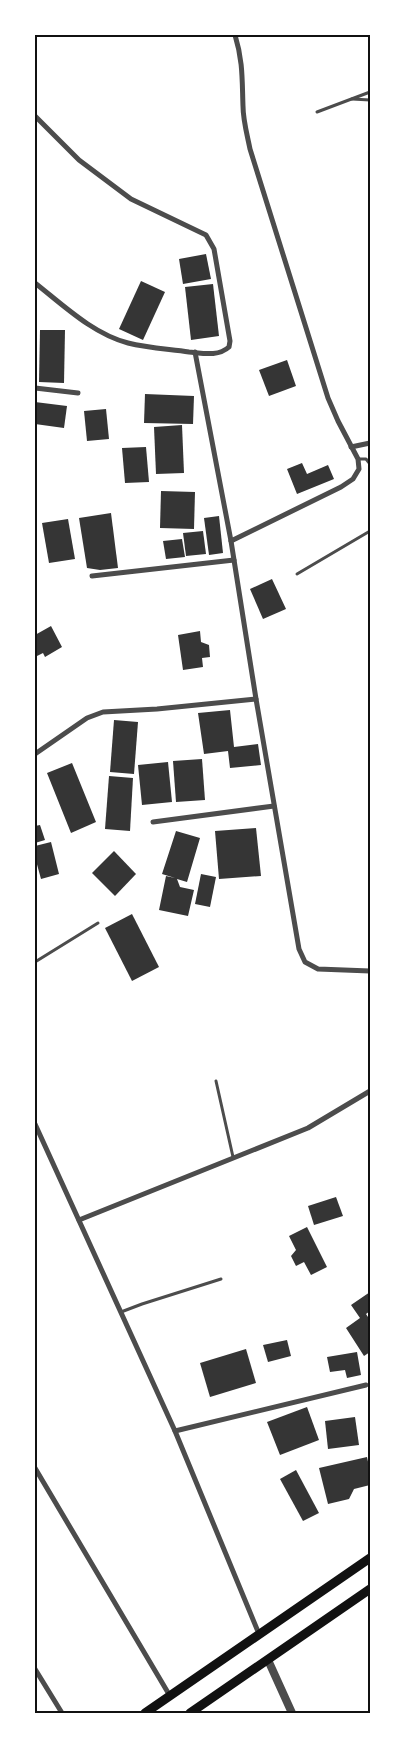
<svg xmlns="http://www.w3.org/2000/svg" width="405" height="1748" font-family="Ubuntu,sans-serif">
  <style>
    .building { fill: #353535 }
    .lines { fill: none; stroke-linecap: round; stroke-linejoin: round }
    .service { stroke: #4c4c4c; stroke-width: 3 }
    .minor { stroke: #4c4c4c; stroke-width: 5 }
    .tertiary { stroke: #4c4c4c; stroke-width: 8 }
    .secondary { stroke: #111; stroke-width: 9 }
    .neatline { fill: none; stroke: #111; stroke-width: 2 }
  </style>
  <rect width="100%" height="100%" fill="#fff"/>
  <g class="building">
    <polygon points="206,254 211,279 183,284 179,259"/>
    <polygon points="141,281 165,292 143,340 119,329"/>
    <polygon points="213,284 219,336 191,340 185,287"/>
    <polygon points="40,330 65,330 64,383 39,382"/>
    <polygon points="287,360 296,386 269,396 259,370"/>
    <polygon points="145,394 194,396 193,424 144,423"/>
    <polygon points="35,402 67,406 64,428 35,424"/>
    <polygon points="106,409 109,439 87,441 84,411"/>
    <polygon points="182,425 184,473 156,474 154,427"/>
    <polygon points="146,447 149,482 125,483 122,448"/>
    <polygon points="302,463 307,474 328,465 334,479 297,494 287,469"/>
    <polygon points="161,491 195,492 194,529 160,528"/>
    <polygon points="111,513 118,568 100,570 87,568 79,518"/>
    <polygon points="219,516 223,553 209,555 204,518"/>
    <polygon points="68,519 75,559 49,563 42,523"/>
    <polygon points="203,531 206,554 186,556 183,533"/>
    <polygon points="182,539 185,557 166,559 163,541"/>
    <polygon points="272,579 286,609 263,619 250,589"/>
    <polygon points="51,626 62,647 45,657 43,653 35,657 35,635"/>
    <polygon points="200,631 201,642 209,645 210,657 202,658 203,667 183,670 178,635"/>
    <polygon points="230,710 234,747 258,744 261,765 230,768 228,751 204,754 198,713"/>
    <polygon points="114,720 138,722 134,774 110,772"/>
    <polygon points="202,759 205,800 176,802 173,761"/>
    <polygon points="168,762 172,802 142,805 138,765"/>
    <polygon points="72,763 96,822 71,833 47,773"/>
    <polygon points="109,776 133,778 130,831 105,829"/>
    <polygon points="40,825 45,840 35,843 35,826"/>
    <polygon points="256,828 261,876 219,879 215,831"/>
    <polygon points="176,831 200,838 187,882 177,879 180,887 194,890 188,916 159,910 166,876 175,878 162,874"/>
    <polygon points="51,842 59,874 41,879 35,857 35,846"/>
    <polygon points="114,851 136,874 115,896 92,873"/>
    <polygon points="201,874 216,877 210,907 195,904"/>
    <polygon points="132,914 159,967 132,981 105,928"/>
    <polygon points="336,1197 343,1216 314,1225 308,1206"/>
    <polygon points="307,1227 327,1267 311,1275 304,1262 296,1266 291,1256 296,1250 289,1236"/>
    <polygon points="370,1292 370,1311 366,1314 370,1320 370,1352 364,1356 346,1328 360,1318 351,1305"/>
    <polygon points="287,1340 291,1356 268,1362 263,1345"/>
    <polygon points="246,1349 256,1383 210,1397 200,1363"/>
    <polygon points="357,1352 361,1375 347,1378 345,1370 330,1372 327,1357"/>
    <polygon points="307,1407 319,1440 280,1455 267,1422"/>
    <polygon points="355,1417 359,1445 328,1449 325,1421"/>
    <polygon points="367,1457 370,1471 370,1485 354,1489 349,1499 328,1504 319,1468"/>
    <polygon points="296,1470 319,1513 303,1521 280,1479"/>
  </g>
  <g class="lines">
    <g class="service">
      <polyline points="352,99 370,100"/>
      <polyline points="317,112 370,92"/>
      <polyline points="358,459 366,459 370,464"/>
      <polyline points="297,574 370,531"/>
      <polyline points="35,962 98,923"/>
      <polyline points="216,1081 233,1157"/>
      <polyline points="121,1312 142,1304 221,1279"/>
    </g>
    <g class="minor">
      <path d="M35,116L79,160L131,199L206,235L214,249L230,341L229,347C218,357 202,353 189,352C168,349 148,348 128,343C93,334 63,305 35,283"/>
      <polyline points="195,352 231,541 256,699 299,949 305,962 318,969 370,971"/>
      <polyline points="35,388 78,393"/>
      <polyline points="351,447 370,443"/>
      <path d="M231,541L341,487L353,479L359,469L358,459L338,421L328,398L250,149C247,134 243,120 243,106C242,79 243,61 235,35"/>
      <polyline points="92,576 234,560"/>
      <polyline points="35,754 87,718 103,712 157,709 256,699"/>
      <polyline points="153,822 274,806"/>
      <polyline points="35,1124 175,1431 259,1634"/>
      <polyline points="79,1220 308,1128 370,1091"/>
      <polyline points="175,1431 366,1385"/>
      <polyline points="35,1468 170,1696"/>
      <polyline points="35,1669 62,1713"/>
    </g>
    <polyline class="tertiary" points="268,1660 292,1713"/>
    <g class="secondary">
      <polyline points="145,1713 370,1558"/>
      <polyline points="190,1713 370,1589"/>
    </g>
  </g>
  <rect width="405" height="1748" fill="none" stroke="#ffffff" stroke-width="72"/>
  <rect x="36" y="36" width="333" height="1676" class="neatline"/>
</svg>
